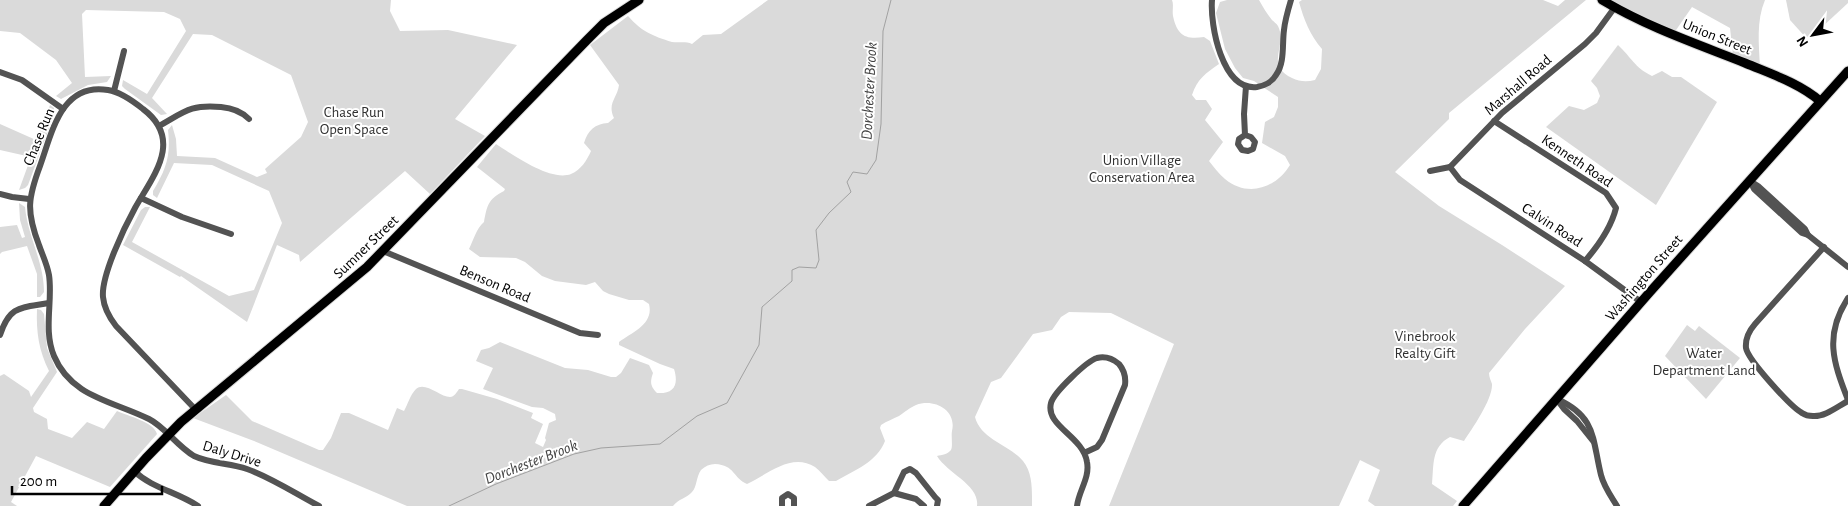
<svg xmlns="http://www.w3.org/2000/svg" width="1848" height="506" font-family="'Alegreya Sans',sans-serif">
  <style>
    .green { fill: #dadada }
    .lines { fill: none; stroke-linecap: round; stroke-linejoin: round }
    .stream { stroke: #a1a1a1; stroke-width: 1 }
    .major-casing { stroke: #dbdbdb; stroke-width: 11 }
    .minor { stroke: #535353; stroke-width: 6 }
    .major { stroke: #000; stroke-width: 9 }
    .labels { text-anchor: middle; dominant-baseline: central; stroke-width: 4; stroke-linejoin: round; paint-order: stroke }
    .street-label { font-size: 15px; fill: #000; stroke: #fff }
    .park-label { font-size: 15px; fill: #313131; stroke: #fff }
    .water-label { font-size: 16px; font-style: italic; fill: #424242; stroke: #fff }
  </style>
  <rect width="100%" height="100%" fill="#fff"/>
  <g class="green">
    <path d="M0,0H391L390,11L400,31L448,30L517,45L455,119L485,136L430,194L405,171L300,262L299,255L277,245L247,322L181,276L180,277L123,245L141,210L145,207H150L132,242L229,296L254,290L282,223L269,191L212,165L174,163L157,198L153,195V191C166,169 171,156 168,130L172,125L176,139L177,156L215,158L257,177L267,173L265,169L301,137L308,122L291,75L212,35L193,34L152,98L167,114L161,115L125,89L122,86L123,80L147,94L186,31L180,19L164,12L86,10L82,14L85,77L111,76L107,82L88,85L61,99L56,96L72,83L56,60L20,33L0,31Z"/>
    <path d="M768,0H1172C1174,5 1172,10 1173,16C1177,35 1185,40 1204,37L1210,41L1219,64C1206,73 1197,79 1192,95L1196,100H1206L1212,109L1205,120L1223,142L1209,161C1214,167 1219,174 1225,179C1248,198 1276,188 1290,165L1285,156L1262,143L1265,122L1274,117L1278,107V97L1254,81L1243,78L1235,68L1225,49L1216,13L1220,2L1227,0H1259C1263,7 1267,14 1272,20C1273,21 1277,24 1278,26C1288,46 1264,64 1292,78C1300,82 1307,82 1315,80L1321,69L1322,49C1310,35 1304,20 1299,2L1302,0H1543L1558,6L1565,0H1586L1449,113V119L1395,172L1439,206L1502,245L1565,286L1525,329L1489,373C1489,377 1491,381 1492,384C1493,399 1472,429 1464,441L1450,437C1431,447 1434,465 1432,484L1457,501L1453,506H1375L1368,501L1380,470L1360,460L1339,506H1109L1174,344L1111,313L1069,312L1061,317L1052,330L1033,334L1001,378L991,382L975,417C981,440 1010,445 1023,461C1033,473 1032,491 1032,506H977C980,485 948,474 937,456C942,455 948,454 951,450C953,447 951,436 952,431C957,410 934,398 916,405C909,408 905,412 899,416C893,419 887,421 881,425L880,428L885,441C877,462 855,470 836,481H829C825,477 820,471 815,467C791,452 767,475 747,484C733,478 735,465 715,464C710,464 705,466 701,470C696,477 697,487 692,492C687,498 678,499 673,506H407L254,441L193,418L226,395L252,421L319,450H323L331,438L341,413H349L388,430L397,408L404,411C408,404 410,395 416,389C425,381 440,397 450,397C454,397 457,392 459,389H462L497,399L533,413L531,418L543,424L535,443L543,447L546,440L545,438L549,423L556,420L555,414L543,408L532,407L483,389L493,368L476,361L481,350L489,348L500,342L565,368L588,370L611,377H616L621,373L630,358L649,365L653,373C650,382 650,386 657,393C674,394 679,385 674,369L660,364L619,345V342C633,332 654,324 649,304L643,300H629L609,294L603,291L595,282L586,285L555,281L542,276L525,262L516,258L480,257L469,249C474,239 476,229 484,222C487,206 488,199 504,191L505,189L477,167L496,144C513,155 551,182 571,174C581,170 587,160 591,151L584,143C588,130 595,124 608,123L614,118C607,103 617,99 619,85L590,45L628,16C642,32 653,36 672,42C679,43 686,41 692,44L703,35L721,34Z"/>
    <path d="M1606,0H1765C1756,21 1759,45 1760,67L1733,55L1730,28L1692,7L1674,33Z"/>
    <polygon points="1786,0 1848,0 1848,3 1808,40 1790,20"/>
    <path d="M1618,45C1632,58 1634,67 1652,76L1662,71L1672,77H1681L1717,102L1656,205L1546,127L1569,106L1584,110L1597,103L1600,96L1597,88L1591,81Z"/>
    <polygon points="50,105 54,108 54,115 28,185 25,188 19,190 31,157 0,150 0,124 36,140"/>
    <path d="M19,203L25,207C28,237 44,262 44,292L40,297H37V274L27,246L2,252L0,254V227L17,225L22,238L25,237L20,220Z"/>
    <path d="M37,309L41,310L44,314L47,348L57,372L33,408L34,412L47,419L48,429L72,438L87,422L104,429L117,411C128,416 154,422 157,434L110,487L36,456L11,502L17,506H0V376L4,374L29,391L31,397L49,371C39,351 36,332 37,309Z"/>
    <polygon points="1687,325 1695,331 1699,326 1740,358 1706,399 1665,356"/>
  </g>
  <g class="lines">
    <polyline class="stream" points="449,506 496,484 574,454 601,448 660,444 697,416 727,403 759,345 762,307 792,281 792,270 799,267 816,268 819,260 816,230 829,213 851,192 847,182 853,172 867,174 876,160 881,124 883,31 891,0"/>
    <defs>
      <g id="major">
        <path d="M1602,0C1647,27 1697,44 1745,63C1771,74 1799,83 1820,101"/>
        <polyline points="104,506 146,458 181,422 367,267 587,40 604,23 639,0"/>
        <polyline points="1463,506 1649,293 1848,71"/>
      </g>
    </defs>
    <use href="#major" class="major-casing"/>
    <g class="minor">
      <path d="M1212,0C1210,25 1222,91 1257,87C1264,86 1272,82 1276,75C1285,63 1282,44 1284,30C1285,20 1288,10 1291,0"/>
      <polyline points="0,72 22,80 63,109"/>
      <polyline points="114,91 124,51"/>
      <path d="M1494,121L1606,193L1616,208C1611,228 1598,246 1585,261"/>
      <path d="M159,126C184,112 191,104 221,107C233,108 241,111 249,119"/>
      <polyline points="1245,135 1251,137 1255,142 1253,149 1248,151 1242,150 1238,144 1239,139 1245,135 1244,114 1246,86"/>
      <polyline points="1450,167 1460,180 1585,261 1641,302"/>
      <polyline points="1430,171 1450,167 1502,113 1585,44 1596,33 1615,7"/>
      <polyline points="1750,181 1754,189 1802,233 1808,235 1848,267"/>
      <polyline points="1750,181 1758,186 1805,229 1808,235"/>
      <polyline points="0,194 12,197 29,199"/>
      <polyline points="141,198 182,217 231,234"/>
      <path d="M1824,247L1755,324C1749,331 1745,338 1746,348C1748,360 1791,407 1802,413C1805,415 1809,416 1813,416C1825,417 1838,406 1848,401"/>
      <polyline points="383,251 580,333 598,335"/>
      <path d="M1848,298C1824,335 1833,362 1848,400"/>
      <path d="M0,335C10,305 21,308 49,303"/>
      <path d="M1557,399C1597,417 1592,439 1601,475C1604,487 1611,496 1617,506"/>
      <polyline points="1558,401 1564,409 1577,421 1593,441"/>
      <path d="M195,409L116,326C109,317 104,308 103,297C101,276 124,228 135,208C153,176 184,140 143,109C133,101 121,92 108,90C61,82 52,133 40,166C28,198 26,211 39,245C42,254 47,264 49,275C53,301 43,330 54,356C71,397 113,401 149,419C165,427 177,446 194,456C211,464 230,463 247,469C272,478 296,494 319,506"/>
      <path d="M134,471C152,488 177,492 198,506"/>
      <polyline points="894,493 916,499 924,506"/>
      <polyline points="782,506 782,498 788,494 794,498 794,506"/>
      <polyline points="869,506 894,493 904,472 910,469 916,473 935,497 938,500 937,506"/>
      <path d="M1077,506C1079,490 1090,478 1087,462C1083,436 1045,426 1051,403C1054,392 1087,361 1097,358C1105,356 1113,359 1119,364C1124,370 1126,377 1125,385L1102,440L1097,447L1084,453"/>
    </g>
    <use href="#major" class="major"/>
  </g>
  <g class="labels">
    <g class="street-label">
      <text transform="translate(1717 37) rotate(22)">Union Street</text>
      <text transform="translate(1518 85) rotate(-41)">Marshall Road</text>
      <text transform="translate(39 137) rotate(-68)">Chase Run</text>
      <text transform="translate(1577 161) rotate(34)">Kenneth Road</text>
      <text transform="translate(1552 225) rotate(33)">Calvin Road</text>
      <text transform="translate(366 247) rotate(-44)">Sumner Street</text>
      <text transform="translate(1644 278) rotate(-49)">Washington Street</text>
      <text transform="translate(495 284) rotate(23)">Benson Road</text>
      <text transform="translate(232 454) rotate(17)">Daly Drive</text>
    </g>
    <g class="park-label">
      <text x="354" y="112">Chase Run<tspan x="354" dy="17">Open Space</tspan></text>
      <text x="1142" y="160">Union Village<tspan x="1142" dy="17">Conservation Area</tspan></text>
      <text x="1425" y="336">Vinebrook<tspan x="1425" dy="17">Realty Gift</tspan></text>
      <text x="1704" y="353">Water<tspan x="1704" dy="17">Department Land</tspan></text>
    </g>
    <g class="water-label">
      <text transform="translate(869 91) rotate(-87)">Dorchester Brook</text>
      <text transform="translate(531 462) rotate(-21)">Dorchester Brook</text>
    </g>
  </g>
  <g transform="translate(1813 35) rotate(238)" stroke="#ffffff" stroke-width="4" paint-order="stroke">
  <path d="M0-4L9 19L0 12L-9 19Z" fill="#000000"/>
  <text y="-8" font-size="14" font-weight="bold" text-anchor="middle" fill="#000000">N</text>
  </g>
  <path d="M12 486v8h150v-8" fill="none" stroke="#000000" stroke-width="2.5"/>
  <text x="20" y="486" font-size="15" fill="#000000" stroke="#ffffff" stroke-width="4" paint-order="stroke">200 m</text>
</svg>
